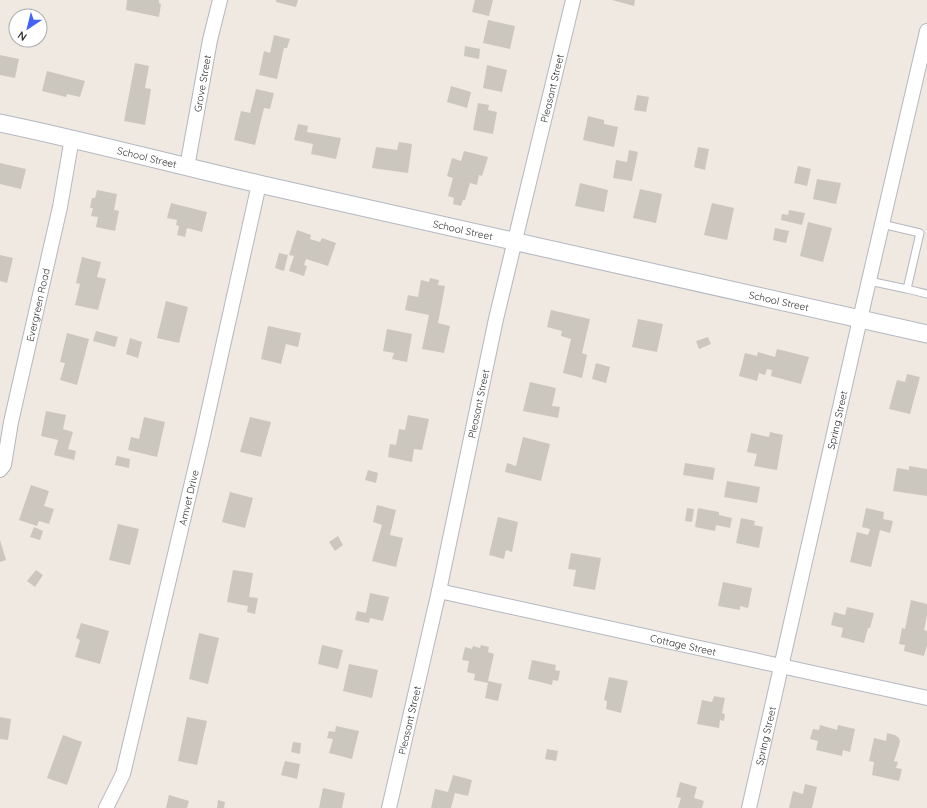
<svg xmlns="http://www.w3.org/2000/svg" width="927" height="808" font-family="Quicksand,sans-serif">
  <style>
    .building { fill: #cbc7bf }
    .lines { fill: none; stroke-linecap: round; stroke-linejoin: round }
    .service-casing { stroke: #b4b7c1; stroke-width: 9 }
    .minor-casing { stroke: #b4b7c1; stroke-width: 16 }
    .tertiary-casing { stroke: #b4b7c1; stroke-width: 19 }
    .service { stroke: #fff; stroke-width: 7 }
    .minor { stroke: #fff; stroke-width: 14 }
    .tertiary { stroke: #fff; stroke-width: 17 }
    .labels { text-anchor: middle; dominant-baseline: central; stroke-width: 3.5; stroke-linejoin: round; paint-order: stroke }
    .street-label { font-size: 10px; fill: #2e2e2e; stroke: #fff }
  </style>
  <rect width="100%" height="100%" fill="#efe9e1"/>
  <g class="building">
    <polygon points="127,0 159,0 159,3 161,4 159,17 126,10"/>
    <polygon points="276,0 298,0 296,7 276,2"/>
    <polygon points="475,0 493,0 489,16 472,12"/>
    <polygon points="612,0 635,0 634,6"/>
    <polygon points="488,20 515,26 510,49 483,43"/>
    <polygon points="274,35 290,39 287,48 284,48 277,79 259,75 264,51 270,53"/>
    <polygon points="465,46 480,49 479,59 464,56"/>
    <polygon points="0,55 19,59 15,78 0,75"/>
    <polygon points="135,63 149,66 145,88 151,89 145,125 124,121"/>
    <polygon points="487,65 507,70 502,92 483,88"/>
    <polygon points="47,71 85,81 80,97 67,94 66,97 42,91"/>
    <polygon points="451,86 471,92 467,108 447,102"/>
    <polygon points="256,89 274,93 270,109 264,108 255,145 234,140 241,111 250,113"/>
    <polygon points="637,95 649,97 646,112 634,110"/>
    <polygon points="478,103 489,105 488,110 497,112 493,134 473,130"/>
    <polygon points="588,116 604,120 604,124 618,127 614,147 583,140"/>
    <polygon points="298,124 308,126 307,132 341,138 336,159 311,154 313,144 294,140"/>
    <polygon points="399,142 412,144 408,173 372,168 376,147 397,150"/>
    <polygon points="698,147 709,149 705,170 694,167"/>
    <polygon points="629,150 638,152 632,181 613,178 616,160 627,162"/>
    <polygon points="464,151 488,157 482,176 479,175 477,185 470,183 465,200 463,200 461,206 453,204 454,198 448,196 453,178 447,176 452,158 461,161"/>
    <polygon points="0,163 26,169 21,189 0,184"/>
    <polygon points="798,166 811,169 807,186 794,183"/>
    <polygon points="817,179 841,183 836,204 813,199"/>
    <polygon points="580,183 608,190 604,212 575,206"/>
    <polygon points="640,189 662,194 656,223 633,218"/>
    <polygon points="97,190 117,194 114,210 119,211 115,231 96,227 98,217 91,216 93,208 90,208 92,198 95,198"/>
    <polygon points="171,203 207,212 202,232 187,228 185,237 177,235 179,226 176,225 177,220 167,218"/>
    <polygon points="712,203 734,208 727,240 704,235"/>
    <polygon points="789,210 805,213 802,225 781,220 782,214 788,215"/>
    <polygon points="808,222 832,228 823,262 800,256"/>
    <polygon points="775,228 789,231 786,243 773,240"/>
    <polygon points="297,230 311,235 310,239 320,242 322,238 336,243 328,266 306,259 304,265 307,266 304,276 289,271 294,256 289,255"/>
    <polygon points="279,253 288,255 284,271 275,268"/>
    <polygon points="0,255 13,258 7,283 0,281"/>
    <polygon points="82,257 101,262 97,277 106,279 98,310 75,305 80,284 76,283"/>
    <polygon points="430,278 439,280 438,285 445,286 438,323 450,326 444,353 422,349 429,315 405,310 408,295 418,297 421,280 429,282"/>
    <polygon points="166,301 188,307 179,343 157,338"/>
    <polygon points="551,310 590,319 582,353 587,355 582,378 563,373 571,339 561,336 562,331 547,327"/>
    <polygon points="638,319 663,324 657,352 632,347"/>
    <polygon points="268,326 301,333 298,347 286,344 281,364 261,359"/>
    <polygon points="387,329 412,334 407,362 392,359 394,353 383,351"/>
    <polygon points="96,331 118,337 115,347 93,341"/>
    <polygon points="67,333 89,339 77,385 60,380 65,363 60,362"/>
    <polygon points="708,337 711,344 699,349 696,341"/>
    <polygon points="130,338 142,342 138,358 126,354"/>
    <polygon points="777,349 809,357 801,384 771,376 772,370 767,369 765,375 759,373 757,381 739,376 745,353 757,356 758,352 775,357"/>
    <polygon points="596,363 610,367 606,383 592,379"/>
    <polygon points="907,374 920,377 910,414 889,409 897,380 905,382"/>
    <polygon points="530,382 556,388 552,406 560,407 558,418 523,411"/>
    <polygon points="46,411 66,415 63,429 73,432 68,449 76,451 74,460 54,455 58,440 41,436"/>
    <polygon points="408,415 429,419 422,450 414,449 412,462 388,457 390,444 396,445 399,429 405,430"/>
    <polygon points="144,417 165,422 157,457 128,450 131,437 139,439"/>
    <polygon points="250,417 271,422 261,457 240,452"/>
    <polygon points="770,432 783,435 777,470 754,466 757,454 747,452 751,433 769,437"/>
    <polygon points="523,437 550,444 541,481 505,472 507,463 516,466"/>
    <polygon points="117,456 130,459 129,468 115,465"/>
    <polygon points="685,463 715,468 713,480 683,475"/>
    <polygon points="909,466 927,469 927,496 893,491 897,468 909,470"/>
    <polygon points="368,470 378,473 376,483 365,480"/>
    <polygon points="727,481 760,487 757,503 724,497"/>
    <polygon points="31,485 49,491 44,506 54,509 49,524 39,521 37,526 19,520"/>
    <polygon points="230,492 253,498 245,528 222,522"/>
    <polygon points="377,505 396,510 390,535 403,538 396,567 372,561 382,525 373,522"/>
    <polygon points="687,508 694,509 692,522 685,521"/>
    <polygon points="698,508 719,512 719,515 732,518 730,528 716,525 715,531 695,527"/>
    <polygon points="866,508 884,512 883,519 893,521 890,533 880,530 871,567 850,562 857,532 868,535 870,529 862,527"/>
    <polygon points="498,517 518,522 512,552 506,550 504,559 489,555"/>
    <polygon points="741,518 755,521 754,525 763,527 759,548 736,543"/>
    <polygon points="118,524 139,529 130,565 109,560"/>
    <polygon points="34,527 43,531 40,540 30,537"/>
    <polygon points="338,536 343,545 335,551 329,542"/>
    <polygon points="0,540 6,560 0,562"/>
    <polygon points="571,553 601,558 595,590 573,586 576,570 568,569"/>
    <polygon points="36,570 43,575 35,587 27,581"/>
    <polygon points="233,570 253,573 249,597 258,598 255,614 247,612 248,606 227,602"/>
    <polygon points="723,582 752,588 748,608 740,606 740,610 718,606"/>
    <polygon points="370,593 389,597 383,621 370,618 369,623 355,620 357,611 366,613"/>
    <polygon points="911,600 927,604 927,615 924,630 927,631 927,645 924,656 904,651 905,645 899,644 902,628 905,629"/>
    <polygon points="847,607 874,613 870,628 868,628 864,643 841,637 843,628 831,625 834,612 845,615"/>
    <polygon points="81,623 109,631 100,664 75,657 80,640 76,638"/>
    <polygon points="199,633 219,638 208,684 189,679"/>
    <polygon points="322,645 343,650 338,669 318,664"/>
    <polygon points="481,645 489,647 488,652 494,654 488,681 502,684 498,701 485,698 488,683 474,680 475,674 467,672 469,661 462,660 465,647 472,649 473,646 480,648"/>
    <polygon points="532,660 556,665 555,670 560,671 558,681 553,680 552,685 528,679"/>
    <polygon points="349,664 378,670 372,698 343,691"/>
    <polygon points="609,677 628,681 621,713 606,709 607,701 604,700"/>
    <polygon points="714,696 725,698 722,713 725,714 724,721 720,720 719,728 697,724 702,700 712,702"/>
    <polygon points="0,717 11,719 8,740 0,739"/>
    <polygon points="187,717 207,721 197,765 178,761"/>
    <polygon points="820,725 837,730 838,725 855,729 850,752 843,750 842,756 816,750 818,741 810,739 813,729 819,730"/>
    <polygon points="336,726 359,731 352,759 329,753 333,739 327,738 329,731 335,732"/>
    <polygon points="887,733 895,735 899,738 900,742 894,761 898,762 896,768 902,769 899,781 872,775 874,762 869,761 874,738 886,741"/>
    <polygon points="63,735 82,742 67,785 47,778"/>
    <polygon points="293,742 301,743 300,754 291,752"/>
    <polygon points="547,749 558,751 556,761 545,759"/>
    <polygon points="285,761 300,764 297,779 281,775"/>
    <polygon points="453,775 472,780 468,796 455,793 451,808 431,808 435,789 448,792"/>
    <polygon points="680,782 697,787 694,798 704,801 702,808 678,808 681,798 676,797"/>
    <polygon points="805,784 817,787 812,808 789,808 793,791 803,794"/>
    <polygon points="323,788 345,793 342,808 319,808"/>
    <polygon points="169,795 189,801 187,808 166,808"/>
    <polygon points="218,800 225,802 224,808 217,808"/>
  </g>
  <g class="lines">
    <defs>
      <g id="service">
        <polyline points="869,281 907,289 920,233 882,224"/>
        <polyline points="907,289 927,294"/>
      </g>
      <g id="minor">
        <path id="s1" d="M187,167L210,40L220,0"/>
        <path id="s2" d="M0,470L4,465L11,422L60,207L72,138"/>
        <path id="s3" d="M439,591L927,698"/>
        <path id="s4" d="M106,808L123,774L202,440L259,184"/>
        <path id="s5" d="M389,808L439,591L496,319L573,0"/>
        <path id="s6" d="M749,808L860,319L927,31"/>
      </g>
      <g id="tertiary">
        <path id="s7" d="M0,123C87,141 172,164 259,184L927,334"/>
      </g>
    </defs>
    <use href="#service" class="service-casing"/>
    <use href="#minor" class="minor-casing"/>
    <use href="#tertiary" class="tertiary-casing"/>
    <use href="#service" class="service"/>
    <use href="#minor" class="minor"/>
    <use href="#tertiary" class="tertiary"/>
  </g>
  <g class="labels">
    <g class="street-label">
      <text stroke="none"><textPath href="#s1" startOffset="85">Grove Street</textPath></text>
      <text stroke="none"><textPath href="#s5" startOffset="738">Pleasant Street</textPath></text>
      <text stroke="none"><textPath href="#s7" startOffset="151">School Street</textPath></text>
      <text stroke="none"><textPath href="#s7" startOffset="475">School Street</textPath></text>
      <text stroke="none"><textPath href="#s7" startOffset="799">School Street</textPath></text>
      <text stroke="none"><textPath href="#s2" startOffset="170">Evergreen Road</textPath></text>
      <text stroke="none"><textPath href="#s5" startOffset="414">Pleasant Street</textPath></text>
      <text stroke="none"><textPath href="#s6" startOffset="398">Spring Street</textPath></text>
      <text stroke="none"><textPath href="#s4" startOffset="322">Amvet Drive</textPath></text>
      <text stroke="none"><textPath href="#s3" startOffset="250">Cottage Street</textPath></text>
      <text stroke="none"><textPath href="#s5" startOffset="90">Pleasant Street</textPath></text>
      <text stroke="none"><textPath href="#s6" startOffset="74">Spring Street</textPath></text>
    </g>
  </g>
  <g transform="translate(28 28) rotate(215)"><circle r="19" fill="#ffffff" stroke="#ababab"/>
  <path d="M0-3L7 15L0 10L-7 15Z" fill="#4264fb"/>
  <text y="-6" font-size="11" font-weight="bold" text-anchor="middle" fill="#2e2e2e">N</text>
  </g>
</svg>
